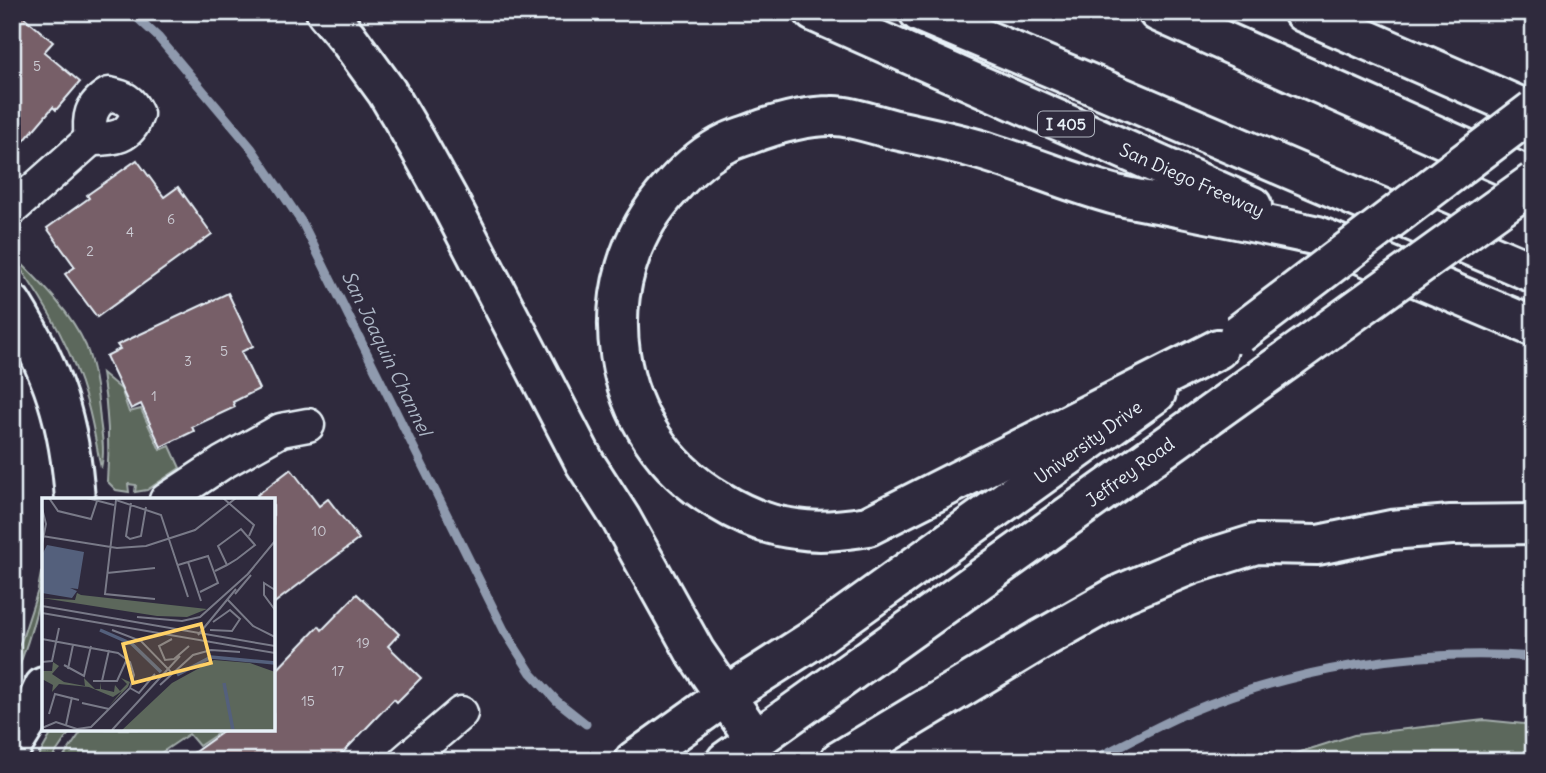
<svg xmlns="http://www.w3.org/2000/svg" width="1546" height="773" font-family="Delius,sans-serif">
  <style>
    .green { fill: #5c675b; stroke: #a2acaa; stroke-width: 2 }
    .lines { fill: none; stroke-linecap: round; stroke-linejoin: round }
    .stream { stroke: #8f9aae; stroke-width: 9 }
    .building { fill: #775f68; stroke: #e8f1f8; stroke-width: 2 }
    .minor-casing { stroke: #e8f1f8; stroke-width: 37 }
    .tertiary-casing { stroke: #e8f1f8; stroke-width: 44 }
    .primary-casing { stroke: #e8f1f8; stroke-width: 44 }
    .motorway-casing { stroke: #e8f1f8; stroke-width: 44 }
    .minor { stroke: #2f2a3d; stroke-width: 32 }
    .tertiary { stroke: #2f2a3d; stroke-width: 38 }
    .primary { stroke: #2f2a3d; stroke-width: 38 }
    .motorway { stroke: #2f2a3d; stroke-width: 38 }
    .primary-bridge-casing { stroke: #e8f1f8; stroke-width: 44; stroke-linecap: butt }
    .primary-bridge { stroke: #2f2a3d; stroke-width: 38 }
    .labels { text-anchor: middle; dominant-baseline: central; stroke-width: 5; stroke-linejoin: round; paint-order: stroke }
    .number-label { font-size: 14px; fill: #ccccd4 }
    .shield { fill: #2f2a3d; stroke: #b0b5c0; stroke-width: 2 }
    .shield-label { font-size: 16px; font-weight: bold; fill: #e8f1f8 }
    .street-label { font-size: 18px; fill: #e8f1f8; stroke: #2f2a3d }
    .water-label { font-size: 19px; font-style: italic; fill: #adb7c6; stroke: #2f2a3d }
    .inset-river { fill: none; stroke: #54607c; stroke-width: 3.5 }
    .inset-road { fill: none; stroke: #797a88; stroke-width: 2 }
    .view { fill: #ffd166; fill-opacity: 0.15; stroke: #ffd166; stroke-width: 3.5 }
    .inset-edge { fill: none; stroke: #e8f1f8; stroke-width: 3.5 }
  </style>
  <rect width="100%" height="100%" fill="#2f2a3d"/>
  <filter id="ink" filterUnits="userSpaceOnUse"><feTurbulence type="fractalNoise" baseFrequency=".0143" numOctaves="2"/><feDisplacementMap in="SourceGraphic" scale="14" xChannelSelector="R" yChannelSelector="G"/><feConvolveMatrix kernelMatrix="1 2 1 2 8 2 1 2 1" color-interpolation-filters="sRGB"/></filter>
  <g filter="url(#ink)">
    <g class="green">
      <path d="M20,262C45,287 71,313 86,346C95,369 98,396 100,420C102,436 105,452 101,468C96,445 93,421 86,399C72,350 47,305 17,264Z"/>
      <path d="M102,373L121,389L129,412L141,409L160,450L170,446L180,468L147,490L135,492L136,485L128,484L129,492L116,490L107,481C110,445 108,409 102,373Z"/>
      <path d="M41,573L44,574C38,613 27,648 12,684V658L22,639L38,590Z"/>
      <polygon points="1484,720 1534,725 1534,761 1272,761 1354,735"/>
      <polygon points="54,729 72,729 50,761 36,761"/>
      <polygon points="83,729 236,729 239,761 217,734 199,746 189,734 149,761 61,761"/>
    </g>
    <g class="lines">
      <g class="stream">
        <polyline points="131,12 158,37 252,149 303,224 504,630 531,673 557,701 586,724"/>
        <path d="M1091,761C1123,745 1155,727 1187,713C1293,668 1419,648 1534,657"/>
      </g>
    </g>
    <g class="building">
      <polygon points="12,12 18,12 53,42 44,52 80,82 56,110 53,107 12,155"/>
      <polygon points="137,160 164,197 178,187 212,234 97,317 65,274 75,267 47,228 89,198 87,195"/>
      <polygon points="228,293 253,346 241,352 259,389 233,402 235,407 192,427 194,431 161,447 141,404 131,409 106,356 120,349 117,345"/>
      <polygon points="291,469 319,506 328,499 359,539 273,604 273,500 261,500 257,495"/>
      <polygon points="357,594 399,634 388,646 421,678 397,702 394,699 335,761 182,761 227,729 273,729 273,674 319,626 322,630"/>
    </g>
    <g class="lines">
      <defs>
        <g id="minor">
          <path d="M109,94C124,97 131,100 137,114C130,138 114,139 91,139C88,118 90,105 109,94Z"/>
          <polyline points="12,209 91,139"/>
          <polyline points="166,500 222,463 281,430 308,425"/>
          <polyline points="405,761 461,713"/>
        </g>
        <g id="tertiary">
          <path d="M12,304C53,370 70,423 75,500"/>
          <polyline points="12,746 30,717 44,687"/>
        </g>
        <g id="primary">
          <polyline points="634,761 725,696 811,641 1156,393"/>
          <polyline points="726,761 1291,357"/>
        </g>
        <g id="motorway">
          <polyline points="326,12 347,37 387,92 417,143 448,199 585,463 621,519 695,652 755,739"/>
          <polyline points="814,12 1252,206"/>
          <polyline points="919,12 1100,88 1534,273"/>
          <polyline points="1158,12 1534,179"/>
          <polyline points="1303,12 1534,113"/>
          <polyline points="1323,238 1534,327"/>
          <path d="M1218,349L868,526C844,530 820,533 796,529C768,526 742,515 718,500C607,435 584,282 671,188C686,171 706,153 727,143C734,139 742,137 750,134C776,124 803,116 832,116C848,115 879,126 896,130C928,137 960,143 990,153C1032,166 1074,184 1116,195C1138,200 1160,203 1182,208C1227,217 1272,226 1318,236"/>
          <polyline points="839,761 1040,640 1123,593 1192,564 1256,544 1318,545 1391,530 1451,525 1534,524"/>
        </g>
      </defs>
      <use href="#minor" class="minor-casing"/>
      <use href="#tertiary" class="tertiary-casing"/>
      <use href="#primary" class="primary-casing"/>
      <use href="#motorway" class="motorway-casing"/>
      <use href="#minor" class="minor"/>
      <use href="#tertiary" class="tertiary"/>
      <use href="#primary" class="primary"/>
      <use href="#motorway" class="motorway"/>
      <defs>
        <g id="primary-bridge">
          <polyline points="1239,334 1534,110"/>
          <polyline points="1291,357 1534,182"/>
        </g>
      </defs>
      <use href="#primary-bridge" class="primary-bridge-casing"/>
      <use href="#primary-bridge" class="primary-bridge"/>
    </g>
  </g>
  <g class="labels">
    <g class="number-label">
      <text x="37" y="66">5</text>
      <text x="171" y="219">6</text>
      <text x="130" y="232">4</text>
      <text x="90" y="251">2</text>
      <text x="224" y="351">5</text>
      <text x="188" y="361">3</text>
      <text x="154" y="396">1</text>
      <text x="319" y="531">10</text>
      <text x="363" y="643">19</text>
      <text x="338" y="671">17</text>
      <text x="308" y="701">15</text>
    </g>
    <rect class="shield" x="1038" y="111.5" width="56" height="25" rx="5"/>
    <g class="shield-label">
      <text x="1066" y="124">I 405</text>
    </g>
    <g class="street-label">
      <text transform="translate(1192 180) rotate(24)">San Diego Freeway</text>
      <text transform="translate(1088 442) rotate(-36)">University Drive</text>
      <text transform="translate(1130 472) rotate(-36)">Jeffrey Road</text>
    </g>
    <g class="water-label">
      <text transform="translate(387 353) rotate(64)">San Joaquin Channel</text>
    </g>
  </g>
  <g transform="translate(42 498)">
    <rect width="233" height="233" fill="#2f2a3d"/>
    <path d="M35,95L39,97L165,111L145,119L115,118L0,100L33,102ZM172,162L208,165L233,174V232H80L130,185ZM11,164L17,168L10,176L22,184L43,188L42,180L53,191H58L59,184V191L72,194L73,187L78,193L85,186L79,180L88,184L86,189L67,208L80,193L71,199L47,189L17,186L10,194L11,187L0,181V173H10Z" fill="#5c675b"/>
    <path d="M5,47L42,54L36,91L28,90L35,93L30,100L0,95V57Z" fill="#54607c"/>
    <path class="inset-river" d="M58,132L90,146L119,174M135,177L169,159L233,165M182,185L191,232"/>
    <path class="inset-road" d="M7,0L16,13L49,21L55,3M45,0L72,7M181,0L212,27L207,38M89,5L84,38L88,41L99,38L104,9M0,10L4,26L0,46M0,38L75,50L104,48L153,32L194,0M146,64L159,103M136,67L166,58L176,85L158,94M173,73L185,67L195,61L213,47L199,31L176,48L185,67M65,75L113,70M205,77L233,43M233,92L222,85V97L233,112M193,96L209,77M113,101L63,96L74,2L119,17L146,99M185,101L211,128L233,139M0,108L233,148M0,115L233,155M95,119L140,123L158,119L207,75M70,132L99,143L129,174M168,132L190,133L198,121L188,112L171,124M156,137L194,91M0,141L76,155L88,164L92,177L88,190L49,229L35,231L14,224L0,230M130,141L117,148L123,162L132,161L147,148M0,164L10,163L17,130M22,167L42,178L49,148M26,171L31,147M51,183H75L85,161M60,183L67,152M118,187L151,157L169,152L198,154M88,190L97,195L113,176M40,205L67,211M7,216L13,196L37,202M24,227L30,199M70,232L138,158"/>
    <path class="view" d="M159,126L169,165L91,185L81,146Z"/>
    <rect width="233" height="233" class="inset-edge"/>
  </g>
  <rect width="1546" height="773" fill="none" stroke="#2f2a3d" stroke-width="42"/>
  <rect x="21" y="21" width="1504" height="731" fill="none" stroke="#e8f1f8" stroke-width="2.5" filter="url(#ink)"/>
</svg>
